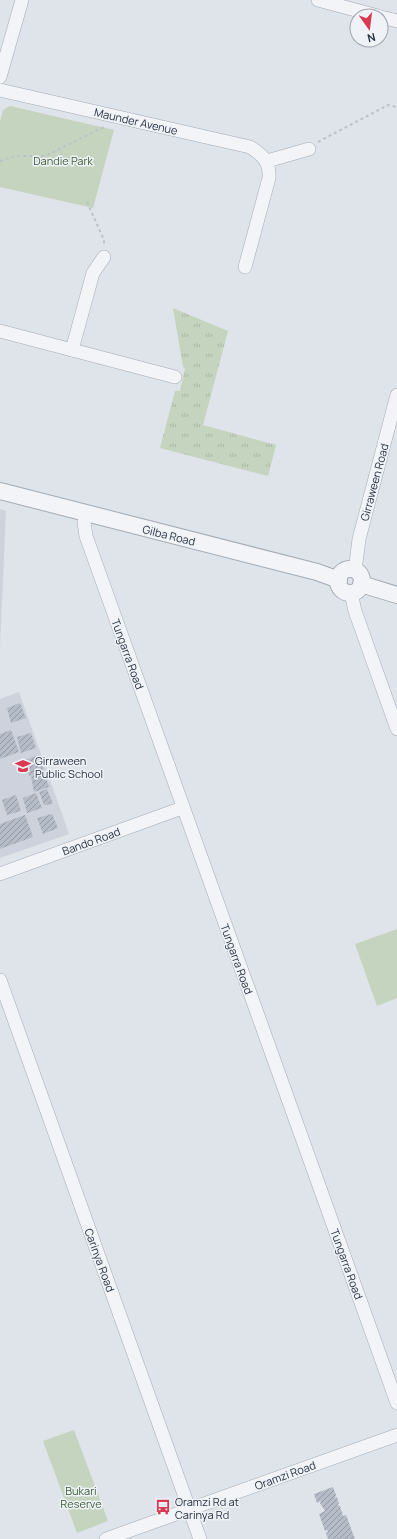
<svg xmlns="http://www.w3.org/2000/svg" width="397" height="1539" font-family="Manrope,sans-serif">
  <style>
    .built { fill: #cdd2dc }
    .grass { fill: url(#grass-tufts) }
    .park { fill: #c5d4bf }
    .building { fill: url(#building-hatch) }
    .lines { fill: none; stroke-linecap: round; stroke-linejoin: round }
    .minor-casing { stroke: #a4aab4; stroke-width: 14 }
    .tertiary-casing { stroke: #a4aab4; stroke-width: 18 }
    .path { stroke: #bdc1c8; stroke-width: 2; stroke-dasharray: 3 3; stroke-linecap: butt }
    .minor { stroke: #f2f4f7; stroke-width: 13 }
    .tertiary { stroke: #f2f4f7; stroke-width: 16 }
    .labels { text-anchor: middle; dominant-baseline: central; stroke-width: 3; stroke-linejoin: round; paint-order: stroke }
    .street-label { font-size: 11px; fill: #263142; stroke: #eff2f7 }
    .park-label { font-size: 11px; fill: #3b5f32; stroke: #eff2f7 }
    .poi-label { font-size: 11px; fill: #263142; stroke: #eff2f7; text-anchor: start }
  </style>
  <defs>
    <pattern id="grass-tufts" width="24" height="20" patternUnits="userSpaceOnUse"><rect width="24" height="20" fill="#c5d4bf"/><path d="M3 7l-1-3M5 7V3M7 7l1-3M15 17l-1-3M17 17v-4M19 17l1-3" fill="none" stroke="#a9b6a5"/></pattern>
    <pattern id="building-hatch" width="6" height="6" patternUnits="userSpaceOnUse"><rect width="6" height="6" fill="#b6bcc7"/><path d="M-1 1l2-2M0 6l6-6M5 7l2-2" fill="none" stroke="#9499a3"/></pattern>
  </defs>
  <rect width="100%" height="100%" fill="#dfe3ea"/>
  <g class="built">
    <polygon points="0,509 6,511 0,647"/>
    <polygon points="19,692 69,834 0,858 0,699"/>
  </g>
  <polygon class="grass" points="173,308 228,331 203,425 276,445 268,476 160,448 175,391 180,391 185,368 183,367"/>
  <g class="park">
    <polygon points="10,106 114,130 93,208 0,187 0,121 3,110"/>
    <polygon points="397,929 397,998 377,1006 355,944"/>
    <polygon points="74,1430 108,1521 77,1533 43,1441"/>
  </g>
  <g class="building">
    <polygon points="20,703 26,718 11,723 7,708"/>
    <polygon points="11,730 19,752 0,759 0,734"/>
    <polygon points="31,733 36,748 21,753 17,737"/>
    <polygon points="39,755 44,771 29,776 25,760"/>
    <polygon points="44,772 49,787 34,792 31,776"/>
    <polygon points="47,789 53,804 44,805 39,792"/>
    <polygon points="36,793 42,808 27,813 23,798"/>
    <polygon points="16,795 21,811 7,815 2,800"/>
    <polygon points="52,814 58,828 43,834 37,818"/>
    <polygon points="25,815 33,837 0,849 0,824"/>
    <polygon points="333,1487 336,1495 335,1498 337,1497 339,1504 337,1505 340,1506 343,1516 346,1515 355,1539 328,1539 326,1533 328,1532 327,1530 325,1531 319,1514 325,1511 320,1503 321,1501 317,1503 314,1494"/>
  </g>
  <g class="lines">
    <defs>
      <g id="minor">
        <polyline points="318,0 378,16"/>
        <polyline points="381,17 397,21"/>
        <polyline points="0,77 22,0"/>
        <path d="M0,90L250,147C263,155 270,162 269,178L245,267"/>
        <polyline points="267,161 309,149"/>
        <polyline points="0,331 175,377"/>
        <polyline points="72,350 93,273 104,257"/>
        <polyline points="87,514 84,522 86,536 397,1403"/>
        <polyline points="355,571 359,539 397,395"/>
        <polyline points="351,593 355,611 397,729"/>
        <polyline points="0,874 182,808"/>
        <polyline points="0,980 200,1539"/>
        <polyline points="106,1539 397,1435"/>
      </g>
      <g id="tertiary">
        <polyline points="0,491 317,572 339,580"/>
        <circle cx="350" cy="581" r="12"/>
        <polyline points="361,584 397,595"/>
      </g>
    </defs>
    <use href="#minor" class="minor-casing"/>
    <use href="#tertiary" class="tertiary-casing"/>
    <g class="path">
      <polyline points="318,142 388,105 397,107"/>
      <polyline points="0,161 15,156 45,156 106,126"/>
      <polyline points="87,202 104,240 104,246"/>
    </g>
    <use href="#minor" class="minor"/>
    <use href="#tertiary" class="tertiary"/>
  </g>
  <defs>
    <symbol id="school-bare" viewBox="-9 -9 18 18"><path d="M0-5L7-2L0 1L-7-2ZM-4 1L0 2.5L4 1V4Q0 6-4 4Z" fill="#db3851" stroke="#eff2f7" stroke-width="2.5" paint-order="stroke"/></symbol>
    <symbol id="bus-bare" viewBox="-9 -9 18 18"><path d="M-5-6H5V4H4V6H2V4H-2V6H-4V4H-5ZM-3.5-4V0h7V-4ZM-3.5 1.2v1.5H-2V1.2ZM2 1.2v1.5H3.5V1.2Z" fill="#db3851" stroke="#eff2f7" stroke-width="2.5" paint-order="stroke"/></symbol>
  </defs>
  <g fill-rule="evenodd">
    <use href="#school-bare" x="12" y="755" width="22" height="22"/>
    <use href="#bus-bare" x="152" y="1496" width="22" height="22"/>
  </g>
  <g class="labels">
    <g class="street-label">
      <text transform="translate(136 121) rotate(13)">Maunder Avenue</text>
      <text transform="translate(374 482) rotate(-75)">Girraween Road</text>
      <text transform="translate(169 535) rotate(14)">Gilba Road</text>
      <text transform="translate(128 654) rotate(70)">Tungarra Road</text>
      <text transform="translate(91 841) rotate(-20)">Bando Road</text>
      <text transform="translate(237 959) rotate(70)">Tungarra Road</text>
      <text transform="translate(100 1260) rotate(70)">Carinya Road</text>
      <text transform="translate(347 1264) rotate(70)">Tungarra Road</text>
      <text transform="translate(285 1475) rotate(-20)">Oramzi Road</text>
    </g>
    <g class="park-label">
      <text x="63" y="160">Dandie Park</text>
      <text x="81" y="1490">Bukari<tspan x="81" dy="13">Reserve</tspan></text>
    </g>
    <g class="poi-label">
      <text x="35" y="760">Girraween<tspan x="35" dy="13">Public School</tspan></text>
      <text x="175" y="1501">Oramzi Rd at<tspan x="175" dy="13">Carinya Rd</tspan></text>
    </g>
  </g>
  <g transform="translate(369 28) rotate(166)"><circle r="19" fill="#eff2f7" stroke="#9fa5af"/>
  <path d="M0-3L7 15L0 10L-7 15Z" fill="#db3851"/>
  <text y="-6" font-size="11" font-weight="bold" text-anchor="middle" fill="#263142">N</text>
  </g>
</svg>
